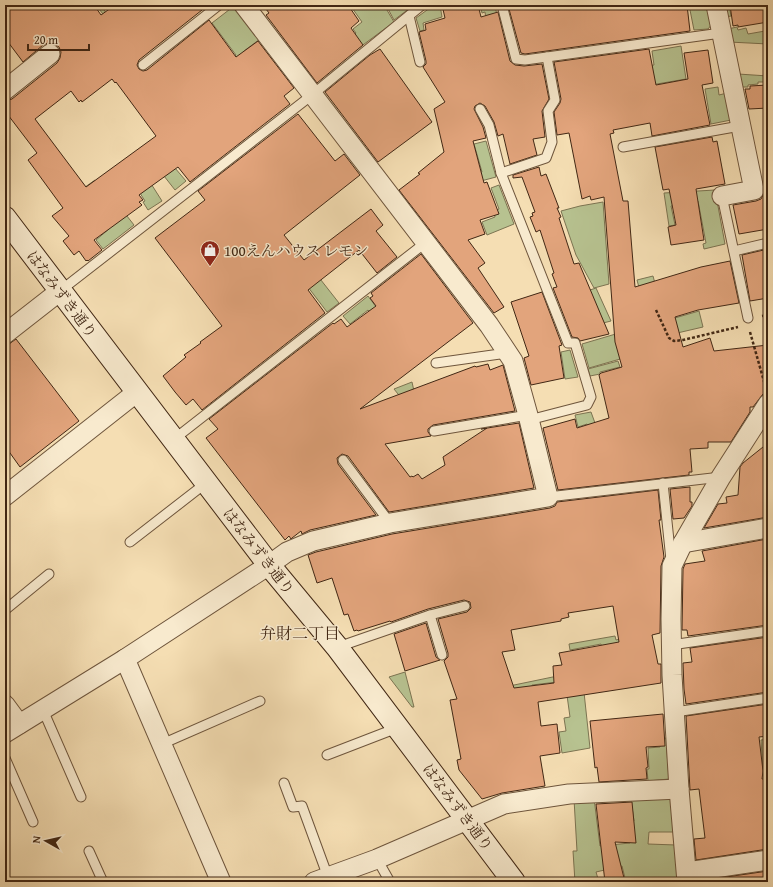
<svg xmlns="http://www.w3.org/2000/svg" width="773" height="887" font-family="'Gentium Book Plus','Noto Serif JP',serif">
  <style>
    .green { fill: #b7c290; stroke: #7c7452 }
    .building { fill: #e2a47c; stroke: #412714; fill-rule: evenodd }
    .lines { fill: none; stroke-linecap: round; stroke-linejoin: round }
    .lane-casing { stroke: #6e553c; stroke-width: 11 }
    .street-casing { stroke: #6e553c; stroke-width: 21 }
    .secondary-casing { stroke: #412714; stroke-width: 24 }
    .path { stroke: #412714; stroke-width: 2.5; stroke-dasharray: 3 2; stroke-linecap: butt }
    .lane { stroke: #f8eace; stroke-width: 9 }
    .street { stroke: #f8eace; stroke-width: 19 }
    .secondary { stroke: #f8eace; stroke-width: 22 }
    .labels { text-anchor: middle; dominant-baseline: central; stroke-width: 3; stroke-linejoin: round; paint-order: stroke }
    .poi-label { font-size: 15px; fill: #412714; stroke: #f8eace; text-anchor: start }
    .street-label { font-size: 15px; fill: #412714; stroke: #f8eace }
    .neighbourhood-label { font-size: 16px; fill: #412714; stroke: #f8eace }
  </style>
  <rect width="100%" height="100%" fill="#f5deb3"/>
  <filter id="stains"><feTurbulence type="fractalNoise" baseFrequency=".005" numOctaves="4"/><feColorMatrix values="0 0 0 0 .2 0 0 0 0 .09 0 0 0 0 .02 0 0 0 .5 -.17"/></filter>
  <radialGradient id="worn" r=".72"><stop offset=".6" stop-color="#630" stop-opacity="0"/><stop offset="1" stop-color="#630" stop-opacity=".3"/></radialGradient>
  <g class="green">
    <polygon points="96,5 121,5 115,9 112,5 104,10 108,16 106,18"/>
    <polygon points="350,5 384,5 394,22 352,53 355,34 356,33 353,29 362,22"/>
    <polygon points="390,5 414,5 394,20 387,7"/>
    <polygon points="434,5 440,5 442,17 423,23 424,30 420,31 416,18"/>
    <polygon points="480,5 495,5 497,16 486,19 485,12 482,13"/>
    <polygon points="689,5 708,5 712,24 708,29 694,30"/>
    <polygon points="722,5 729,5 731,16 726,17 728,29 737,27 738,30 746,28 748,34 765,31 764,25 768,24 768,44 729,42"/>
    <polygon points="234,6 260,39 244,51 248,57 227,63 236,55 212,23"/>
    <polygon points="681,46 686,79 651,85 647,66 654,65 652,51"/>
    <polygon points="738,74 768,76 768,82 758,82 758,84 748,85 748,87 740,87"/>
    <polygon points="718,87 719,95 727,93 731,120 711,124 705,89"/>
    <polygon points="486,141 496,177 481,181 480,173 482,172 474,144"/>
    <polygon points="141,168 162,201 148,210 143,202 145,201 138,190"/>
    <polygon points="175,168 186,181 175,190 164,176"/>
    <polygon points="95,180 100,186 102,184 134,225 103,249 96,240 109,229 81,190"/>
    <polygon points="499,185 514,224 487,235 482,222 495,217 494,212 499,209 491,188"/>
    <polygon points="715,190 725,244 704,249 703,244 706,243 698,201 671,206 675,225 669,226 664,193"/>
    <polygon points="603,202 609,284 594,288 576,255 561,211 580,206"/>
    <polygon points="306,261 339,303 327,312 295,270"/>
    <polygon points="653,276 656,287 642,299 637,280"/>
    <polygon points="596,288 611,321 571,331 587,291"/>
    <polygon points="368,296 399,338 390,339 368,310 350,324 343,316"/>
    <polygon points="699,311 703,327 673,334 668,320"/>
    <polygon points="619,333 634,355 589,368 582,344"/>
    <polygon points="570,350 578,377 565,379 561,352"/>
    <polygon points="618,361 620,367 600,372 600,374 590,376 588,369"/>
    <polygon points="412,382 417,405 402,399 394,389"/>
    <polygon points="591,412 599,434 592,437 587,424 578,427 575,415"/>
    <polygon points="615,636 616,640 620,639 624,661 605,664 601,644 570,650 569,644"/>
    <polygon points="405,672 414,707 412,707 389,677"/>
    <polygon points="572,673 583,683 590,748 562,753 559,732 566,731 564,718 570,717 565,681 532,685 534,695 490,690"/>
    <polygon points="666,738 669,779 648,781 647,769 649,769 648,748 660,747 660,739"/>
    <polygon points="768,739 768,772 763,772 761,740"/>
    <polygon points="672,795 675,832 649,832 648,844 676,845 679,879 665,882 626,882 622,866 596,872 599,882 575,882 573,851 577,851 574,799 594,798 600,846 630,843 628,823 634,821 632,807 626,807 625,798"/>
  </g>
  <g class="building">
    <path d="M5,5H94L101,15L115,5H198L202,10L139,60L137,65L139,69L143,71L147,70L209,20L236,57L258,41L294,88L284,96L290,104L190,182L178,167L139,195L143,200L139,202L142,205L94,240L102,250L88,261L87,260L86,261L79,251L74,255L63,241L69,236L52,216L63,208L28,160L37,153L5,111V101L12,99L57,63L60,58L61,52L59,47L54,44L48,43L43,45L23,62L5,38ZM112,79L115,83L116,82L156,136L86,187L35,119L71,91L79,102L81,100L82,102Z"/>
    <polygon points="263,5 348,5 359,21 351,28 363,45 317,83 266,15 269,13"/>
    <polygon points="442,5 478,5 481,17 498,12 510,61 515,65 524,66 542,64 549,99 542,111 545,137 533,139 537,155 510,164 503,134 498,136 494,122 485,106 480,103 475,106 474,109 483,127 486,138 473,141 484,183 487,182 499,214 480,220 485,234 468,240 485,263 478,268 504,307 494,313 399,190 420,174 418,173 444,152 434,109 445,102 423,67 426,64 426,61 419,32 426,30 425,24 445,18"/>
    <polygon points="511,5 687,5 690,31 525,54 521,53 509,9 512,9"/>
    <polygon points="730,5 765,5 768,22 738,27 738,25 733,26"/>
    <polygon points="380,49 432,122 378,162 325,92 370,55"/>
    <polygon points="649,49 656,85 688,79 684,53 708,50 713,83 702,85 710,125 652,136 650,123 613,130 614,133 610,134 623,201 628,201 635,287 701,267 730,261 739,303 698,310 675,317 683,347 710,338 714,351 768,345 768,393 763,394 753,407 750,407 750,412 731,442 708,442 708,448 690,449 692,472 689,472 689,475 558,490 543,428 575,419 577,428 609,418 599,375 601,373 622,367 615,342 604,197 591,200 590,196 582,199 569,133 557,135 554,112 560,103 561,99 554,62"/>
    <polygon points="768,85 768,108 749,109 745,89 750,89 750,86"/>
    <polygon points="298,114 335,161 344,154 360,175 284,235 304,260 371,209 383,225 376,231 397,257 377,273 359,250 308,290 325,313 202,410 193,399 186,405 175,392 163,376 186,357 184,355 201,343 200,342 222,326 155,238 205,200 198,191"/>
    <polygon points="712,137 713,142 717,141 725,184 696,189 704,240 671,245 668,227 676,225 669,189 663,190 655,147"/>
    <polygon points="539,167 541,176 546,174 559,208 557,208 561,217 559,218 574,264 579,263 609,334 580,341 578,338 572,337 553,288 557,287 552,274 554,273 540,230 536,232 530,217 533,216 532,213 535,212 522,177 513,178 513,175"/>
    <polygon points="768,194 768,229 739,234 733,205 756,201 761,199 763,195"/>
    <polygon points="768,249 768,298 750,301 742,255"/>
    <polygon points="421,254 473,323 360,409 475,366 476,367 488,364 490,370 503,365 515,411 433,425 428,429 428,432 431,436 385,444 410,477 412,476 413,477 418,474 422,479 445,465 443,457 487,428 481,429 519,423 534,488 389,512 348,456 342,454 337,458 338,464 376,515 310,530 302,534 301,531 292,538 291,539 289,536 285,540 206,438 218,429 209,419 333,323 334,324 341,319 347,327 376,306 370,298 373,296 371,293"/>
    <polygon points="542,292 562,345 559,346 564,378 531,385 524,358 529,356 511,302"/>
    <polygon points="16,339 79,421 20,467 5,446 5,347"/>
    <polygon points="768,443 768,517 704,528 718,504 727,503 726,497 738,495 740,467 743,463"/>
    <polygon points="690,487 690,502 692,502 692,506 684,518 673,519 670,489"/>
    <path d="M658,490L661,520H659L664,557L661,566L660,633L652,635L658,664H661V683L538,702L541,726L557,724L560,753L540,756L545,786L502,793L482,799L459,770L457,760L461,759L450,700L457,699L444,661L448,657V653L438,619L467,612L471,608L470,602L464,600L428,609L391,622L390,621L358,631L357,630L354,631L348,614L344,615L332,578L317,583L308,555L316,552L392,534L550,508L555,506L557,502ZM613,606L619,642L559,653L562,665L553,666L554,683L514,688L502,652L515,650L511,630L561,621V619L569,617L568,613Z"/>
    <polygon points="767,539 768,625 688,636 687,630 682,630 683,569 685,564 705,561 702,551"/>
    <polygon points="426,623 436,657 440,660 405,671 394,634"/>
    <polygon points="768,637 768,692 686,704 684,689 683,663 692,662 690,648"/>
    <polygon points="768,704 768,736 759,737 763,771 762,779 767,779 768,790 768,849 696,860 694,839 705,838 699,789 690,790 686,716"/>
    <polygon points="663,714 665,746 646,747 648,767 646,768 647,779 599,782 597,767 595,768 590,721"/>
    <polygon points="632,802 636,843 615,842 625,882 605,882 596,804"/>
    <polygon points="768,871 768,882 698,882 698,881"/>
  </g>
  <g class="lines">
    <defs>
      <g id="lane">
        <polyline points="502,5 516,59 525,60 547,57 721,33"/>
        <polyline points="409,16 420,62"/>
        <polyline points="143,65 219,5"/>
        <polyline points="480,109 489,125 501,173 568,343 575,343 591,397 587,405 529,420"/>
        <polyline points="623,147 740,126"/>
        <polyline points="501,173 546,158 552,142 548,111 555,100 547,57"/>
        <polyline points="722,196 748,318"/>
        <polyline points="734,251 768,243"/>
        <polyline points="60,291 312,95 422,5"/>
        <polyline points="436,363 507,353"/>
        <polyline points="434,431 528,415"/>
        <polyline points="173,440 425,243"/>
        <polyline points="343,460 390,523"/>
        <polyline points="663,483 671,560"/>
        <polyline points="548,497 721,477"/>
        <polyline points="130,542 206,483"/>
        <polyline points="5,610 49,574"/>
        <polyline points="430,615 465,606"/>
        <polyline points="671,645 768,631"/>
        <polyline points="338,647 430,615 442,655"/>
        <polyline points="43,710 81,797"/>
        <polyline points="675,712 768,698"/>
        <polyline points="162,744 260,701"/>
        <polyline points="327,755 397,728"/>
        <polyline points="5,758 33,822"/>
        <polyline points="284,783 293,807 302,806 328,877"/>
        <polyline points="89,851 103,882"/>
        <polyline points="377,859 390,882"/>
      </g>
      <g id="street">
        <polyline points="716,5 754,190 722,196"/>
        <polyline points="5,90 50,54"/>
        <polyline points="5,334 60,291"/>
        <polyline points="5,496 137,392"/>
        <polyline points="683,543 768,528"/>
        <polyline points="125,659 221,882"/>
        <polyline points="5,705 19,724"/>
        <polyline points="5,733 125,659 269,565 287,552 313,541 390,523 548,497 528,415 513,361 489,325 244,5"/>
        <polyline points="687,872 768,860"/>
        <polyline points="314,882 377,859 504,804 569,794 679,789"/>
        <polyline points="687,882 679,789 672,675 671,619 672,566 683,543 721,477 768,404"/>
      </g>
      <polyline id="secondary" points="5,218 269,565 337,647 514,882"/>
    </defs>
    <use href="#lane" class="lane-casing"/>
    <use href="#street" class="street-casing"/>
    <use href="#secondary" class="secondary-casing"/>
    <g class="path">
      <polyline points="656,310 669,338 674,341 683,340 738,327"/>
      <polyline points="762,316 768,315"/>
      <polyline points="750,332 765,385"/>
    </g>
    <use href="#lane" class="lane"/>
    <use href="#street" class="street"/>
    <use href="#secondary" class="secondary"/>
  </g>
  <defs>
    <symbol id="shop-pin" viewBox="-11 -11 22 30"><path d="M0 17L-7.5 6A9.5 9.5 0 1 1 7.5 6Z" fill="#8f2418" stroke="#f8eace"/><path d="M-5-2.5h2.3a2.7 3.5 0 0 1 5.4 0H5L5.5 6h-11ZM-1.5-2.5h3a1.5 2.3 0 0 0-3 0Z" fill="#fff"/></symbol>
  </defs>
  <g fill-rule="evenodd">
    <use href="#shop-pin" x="199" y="239" width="22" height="30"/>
  </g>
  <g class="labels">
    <g class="poi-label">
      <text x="224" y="250">100えんハウス レモン</text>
    </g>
    <g class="street-label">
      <text transform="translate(62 294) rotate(53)">はなみずき通り</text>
      <text transform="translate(259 551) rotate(52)">はなみずき通り</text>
      <text transform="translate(458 807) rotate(53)">はなみずき通り</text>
    </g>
    <g class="neighbourhood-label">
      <text x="300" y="633">弁財二丁目</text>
    </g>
  </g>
  <rect width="773" height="887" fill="none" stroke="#f5deb3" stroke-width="20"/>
  <rect x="6" y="6" width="761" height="875" fill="none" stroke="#412714" stroke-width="2"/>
  <rect x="10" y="10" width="753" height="867" fill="none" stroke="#412714"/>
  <g transform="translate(46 841) rotate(278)" stroke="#f8eace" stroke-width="3" paint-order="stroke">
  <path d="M0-3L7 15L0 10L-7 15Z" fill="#412714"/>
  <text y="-6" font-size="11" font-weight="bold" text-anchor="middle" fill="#412714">N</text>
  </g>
  <path d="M28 44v6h61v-6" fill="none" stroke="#412714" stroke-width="2"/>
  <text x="34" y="44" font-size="12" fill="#412714" stroke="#f8eace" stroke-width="3" paint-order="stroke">20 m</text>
  <rect width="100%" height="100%" filter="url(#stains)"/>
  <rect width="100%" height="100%" fill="url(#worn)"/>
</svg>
